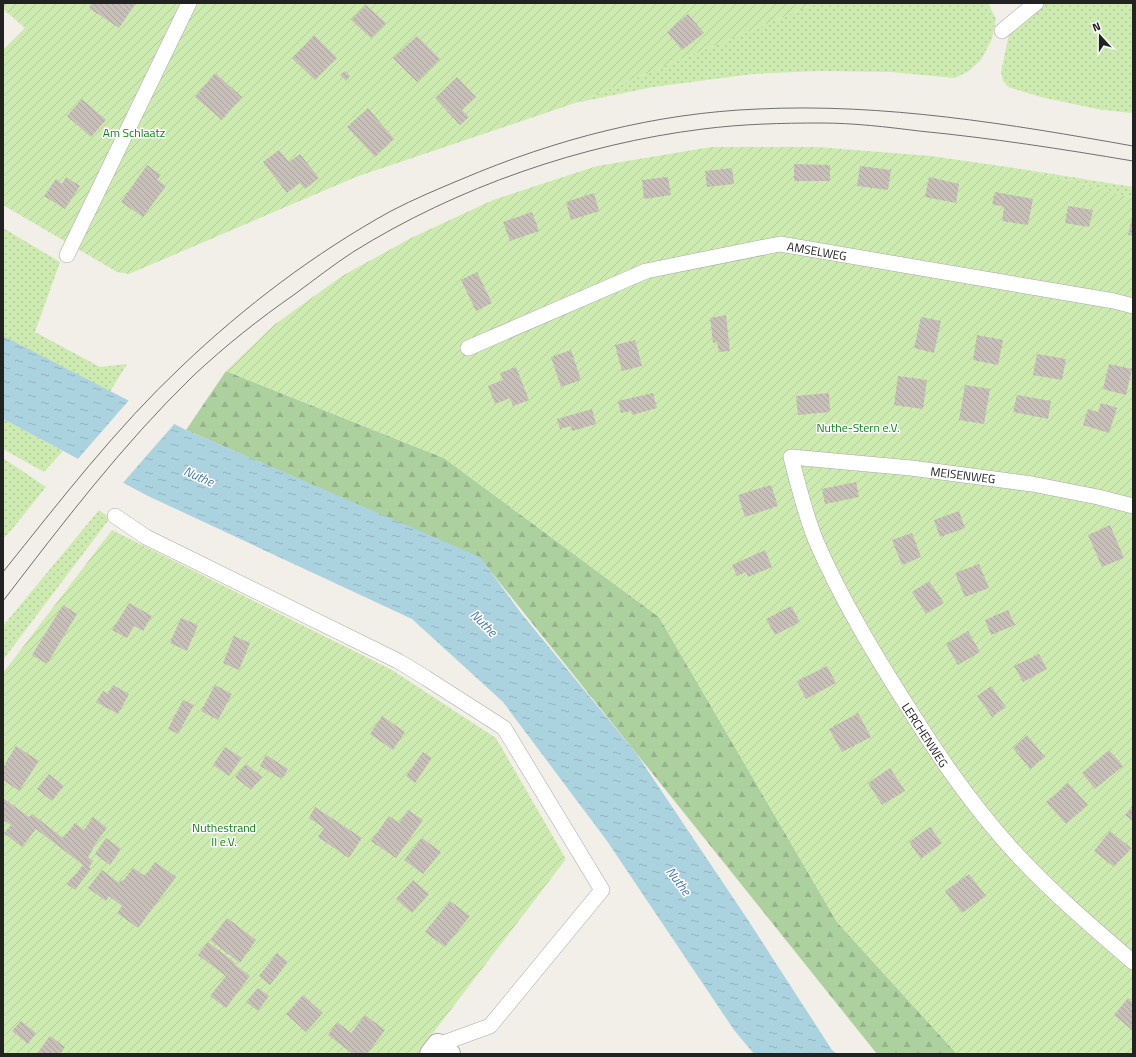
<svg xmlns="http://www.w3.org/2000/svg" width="1136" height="1057" font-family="'Titillium Web',sans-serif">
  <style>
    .grass { fill: url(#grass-dots) }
    .forest { fill: url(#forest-firs) }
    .garden { fill: url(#garden-furrows) }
    .water { fill: url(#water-ripples) }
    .pier { fill: #f2efe9 }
    .building { fill: url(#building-back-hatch) }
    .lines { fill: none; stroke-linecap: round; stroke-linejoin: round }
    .lane-casing { stroke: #a9a9a9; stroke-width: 16 }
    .street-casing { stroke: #a9a9a9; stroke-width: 24 }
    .lane { stroke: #fff; stroke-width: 15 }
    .street { stroke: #fff; stroke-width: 22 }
    .tram { stroke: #707070; stroke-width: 1 }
    .labels { text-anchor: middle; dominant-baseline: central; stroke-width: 3; stroke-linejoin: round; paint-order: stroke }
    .park-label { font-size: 12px; fill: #0c8416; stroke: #fff }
    .street-label { font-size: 12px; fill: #222; stroke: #fff }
    .water-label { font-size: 13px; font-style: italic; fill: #4a7aab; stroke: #fff }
  </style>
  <defs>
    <pattern id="grass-dots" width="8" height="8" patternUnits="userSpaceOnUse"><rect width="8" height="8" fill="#cdebb0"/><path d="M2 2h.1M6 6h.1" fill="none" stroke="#b0c997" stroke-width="1.8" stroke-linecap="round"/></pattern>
    <pattern id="forest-firs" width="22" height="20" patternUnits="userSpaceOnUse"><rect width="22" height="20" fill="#add19e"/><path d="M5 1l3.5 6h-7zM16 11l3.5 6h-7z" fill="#95b388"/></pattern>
    <pattern id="garden-furrows" width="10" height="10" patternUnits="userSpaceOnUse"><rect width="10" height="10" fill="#cdebb0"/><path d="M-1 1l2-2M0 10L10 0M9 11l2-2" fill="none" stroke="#b0c997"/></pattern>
    <pattern id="water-ripples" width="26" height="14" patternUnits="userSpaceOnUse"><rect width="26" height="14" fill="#aad3df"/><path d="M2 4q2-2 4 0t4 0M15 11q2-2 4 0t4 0" fill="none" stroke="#92b5bf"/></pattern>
    <pattern id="building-back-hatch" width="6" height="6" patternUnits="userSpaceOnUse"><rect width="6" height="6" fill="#c7bfb8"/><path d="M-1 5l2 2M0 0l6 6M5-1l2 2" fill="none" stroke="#aba49e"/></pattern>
  </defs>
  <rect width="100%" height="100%" fill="#f2efe9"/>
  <g class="grass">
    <polygon points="817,3 988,3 996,19 992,39 981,60 969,71 955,78 891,72 819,71 753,74 653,87 575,103"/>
    <polygon points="1043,3 1133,3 1133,112 1130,113 1097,109 1041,97 1008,87 1003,81 1001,72 1009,34"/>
    <polygon points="1028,170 1133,187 1133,198"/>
    <polygon points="3,228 60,262 35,332 100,367 127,364 108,395 3,338"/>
    <polygon points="3,419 63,451 44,472 3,449"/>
    <polygon points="3,458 46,487 13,528 3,539"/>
    <polygon points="99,510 110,518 3,660 3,626"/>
  </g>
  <polygon class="forest" points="226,371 444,458 659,617 837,922 957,1054 877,1054 480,558 186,430"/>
  <g class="garden">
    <polygon points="3,3 817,3 575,103 356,177 129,274 117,272 3,205 3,50 25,28 3,9"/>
    <polygon points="711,147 817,147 931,156 1028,170 1133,198 1133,1051 1130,1054 957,1054 837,922 659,617 444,458 226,371 274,325 342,276 411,238 493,200 597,166"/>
    <polygon points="112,530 392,670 496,738 566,859 417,1054 3,1054 3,673"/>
  </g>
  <polygon class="water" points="3,336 186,430 480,557 521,613 636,753 748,920 832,1050 837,1054 754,1054 734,1030 607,841 503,702 412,619 148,496 3,419"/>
  <polygon class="pier" points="130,399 176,422 122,484 77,460"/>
  <g class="building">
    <polygon points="92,3 136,3 119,28 89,8"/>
    <polygon points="366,5 386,23 371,38 351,20"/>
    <polygon points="688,14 704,33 682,50 667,32"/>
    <polygon points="314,35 337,58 315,80 292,58"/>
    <polygon points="417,36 440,59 417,82 393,58"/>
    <polygon points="345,71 350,76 346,81 340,75"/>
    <polygon points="215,73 242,97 222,120 195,97"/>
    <polygon points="457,77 476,97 462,110 469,117 460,125 435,98"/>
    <polygon points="82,99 106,120 91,137 67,116"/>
    <polygon points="368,108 394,139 375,157 347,127"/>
    <polygon points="279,150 289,162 300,154 319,178 305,189 300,183 287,193 263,162"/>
    <polygon points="794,164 830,165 830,181 794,181"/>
    <polygon points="147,165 161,175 157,180 166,186 143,217 121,202"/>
    <polygon points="860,166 891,170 888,190 857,186"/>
    <polygon points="732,168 734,184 707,187 705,171"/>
    <polygon points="66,177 80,186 65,209 44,196 56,179 62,184"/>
    <polygon points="668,177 671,195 644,199 642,180"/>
    <polygon points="929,177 959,184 956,203 925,197"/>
    <polygon points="995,192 1033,199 1028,225 1002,221 1004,207 992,204"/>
    <polygon points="594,193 599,211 571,220 566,202"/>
    <polygon points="1068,206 1093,210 1089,227 1065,223"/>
    <polygon points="532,212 539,231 510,241 503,222"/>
    <polygon points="1132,218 1133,218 1133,236 1128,235"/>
    <polygon points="477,272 492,303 476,311 461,280"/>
    <polygon points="726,315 730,351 719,352 717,342 713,343 710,318"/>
    <polygon points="921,317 941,321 934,353 914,348"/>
    <polygon points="977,335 1003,340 998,365 973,360"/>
    <polygon points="635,340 642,366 622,371 615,345"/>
    <polygon points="571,350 581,380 561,387 551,357"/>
    <polygon points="1037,354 1066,359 1062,380 1033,375"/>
    <polygon points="1109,364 1132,369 1126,395 1103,389"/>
    <polygon points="516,367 529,400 513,406 510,398 495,404 488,386 503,380 500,373"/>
    <polygon points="898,376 927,380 923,409 894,405"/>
    <polygon points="965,385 990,389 984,424 959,420"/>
    <polygon points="653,393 657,408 632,415 631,411 621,413 618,401"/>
    <polygon points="829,393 830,412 798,415 796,396"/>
    <polygon points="1017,395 1051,401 1048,419 1013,412"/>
    <polygon points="1101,403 1117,408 1109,433 1083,425 1088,409 1098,412"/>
    <polygon points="592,409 596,424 572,431 571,426 560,429 557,419"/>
    <polygon points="856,482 859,497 825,504 822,489"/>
    <polygon points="771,485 778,506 745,517 738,495"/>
    <polygon points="959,511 965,528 940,537 934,520"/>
    <polygon points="1110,525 1124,558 1102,567 1088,535"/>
    <polygon points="912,533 921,557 902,565 892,540"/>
    <polygon points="765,550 772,567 748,577 746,572 737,576 732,565"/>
    <polygon points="979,564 989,588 965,597 955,573"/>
    <polygon points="929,581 944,603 926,614 912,592"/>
    <polygon points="129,603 152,616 143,631 134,626 127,638 112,630"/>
    <polygon points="63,605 77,614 47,664 32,655"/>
    <polygon points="791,606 800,622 775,635 766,619"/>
    <polygon points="1008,610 1015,625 991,635 985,620"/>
    <polygon points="181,618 198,625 187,651 170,643"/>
    <polygon points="968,631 980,652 958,665 946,644"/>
    <polygon points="234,636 250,643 239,670 223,663"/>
    <polygon points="1039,654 1047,669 1023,682 1014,666"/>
    <polygon points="827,666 836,683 806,699 797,681"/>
    <polygon points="113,685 129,694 118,714 96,702 103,691 108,694"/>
    <polygon points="215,685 232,694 218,720 201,711"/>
    <polygon points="991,686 1006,707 992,717 977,696"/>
    <polygon points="183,700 194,705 178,734 168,729"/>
    <polygon points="858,713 871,737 842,752 829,729"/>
    <polygon points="382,716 405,732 393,750 370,734"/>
    <polygon points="1027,735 1045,757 1030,769 1013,748"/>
    <polygon points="16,746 39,761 19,791 3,780 3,767"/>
    <polygon points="225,747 242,758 229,776 213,765"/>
    <polygon points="1109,750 1123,766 1095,789 1082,773"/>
    <polygon points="423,752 432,758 415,783 406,776"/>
    <polygon points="266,755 288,769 282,779 260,766"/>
    <polygon points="246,764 262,777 251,790 235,777"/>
    <polygon points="890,768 905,791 882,805 868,783"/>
    <polygon points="49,774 64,786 52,801 37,789"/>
    <polygon points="1068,783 1088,805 1066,824 1046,802"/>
    <polygon points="3,798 29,817 32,814 63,838 75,823 84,830 93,817 107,828 92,848 93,849 88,857 93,861 89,867 91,869 75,890 67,884 83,865 36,829 22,847 4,833 11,825 3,820"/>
    <polygon points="1133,805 1133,821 1125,815"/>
    <polygon points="315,807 362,838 349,858 318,837 324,828 309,818"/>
    <polygon points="408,810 423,820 396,858 371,841 389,816 399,823"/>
    <polygon points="930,827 942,843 921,859 909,842"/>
    <polygon points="1110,831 1131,848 1114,867 1094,851"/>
    <polygon points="106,838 121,849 110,865 95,854"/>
    <polygon points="422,838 441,852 423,874 404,860"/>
    <polygon points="155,862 176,877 138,928 117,913 122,906 109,896 106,901 88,888 102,870 119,883 121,880 123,881 133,868 145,876"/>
    <polygon points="969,874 986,896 962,913 945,891"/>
    <polygon points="413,880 429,894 412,913 396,899"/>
    <polygon points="450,901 470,916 445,947 425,932"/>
    <polygon points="227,918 256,940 240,963 210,940"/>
    <polygon points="208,942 235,963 234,964 250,976 226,1008 210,996 226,976 198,955"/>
    <polygon points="277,953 288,962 270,985 259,976"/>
    <polygon points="258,988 269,996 258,1011 246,1002"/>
    <polygon points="303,995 323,1013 306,1032 286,1014"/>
    <polygon points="1128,998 1133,1003 1133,1028 1132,1030 1114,1015"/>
    <polygon points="365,1015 385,1030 367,1054 353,1054 328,1035 337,1022 351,1033"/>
    <polygon points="21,1021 36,1033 28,1044 12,1031"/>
    <polygon points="50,1036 65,1047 60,1054 40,1054 38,1052"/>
  </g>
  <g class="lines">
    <defs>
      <g id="lane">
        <polyline points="1002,31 1036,3"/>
        <polyline points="67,255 189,3"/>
        <polyline points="468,348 646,271 780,244 1114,301 1133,306"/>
        <path d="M1133,506L1098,497L1032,484L911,468L791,457C798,485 805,514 816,541C842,601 876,657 911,712C944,765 980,816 1023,861C1057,897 1096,930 1133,962"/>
        <polyline points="115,516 146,537 398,661 426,678 504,728 602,890 490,1026 438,1045"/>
      </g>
      <polyline id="street" points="431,1054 438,1045 449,1054"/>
    </defs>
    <use href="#lane" class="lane-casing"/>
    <use href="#street" class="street-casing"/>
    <use href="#lane" class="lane"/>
    <use href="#street" class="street"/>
    <g class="tram">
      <path d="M3,572C60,501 116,428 182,366C245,306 315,253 391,211C414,199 438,189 462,179C556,139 656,113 758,109C884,103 1009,124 1133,146"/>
      <path d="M3,601C63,523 122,445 193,376C225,346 259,319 295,294C314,280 333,265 353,252C457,187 582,144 703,129C742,124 782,123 821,123C854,123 887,127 919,131C991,138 1062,149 1133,161"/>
    </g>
  </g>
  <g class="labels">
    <g class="park-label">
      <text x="134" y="132">Am Schlaatz</text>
      <text x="858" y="427">Nuthe-Stern e.V.</text>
      <text x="224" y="827">Nuthestrand<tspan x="224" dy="14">II e.V.</tspan></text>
    </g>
    <g class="street-label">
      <text transform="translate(817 251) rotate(10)">AMSELWEG</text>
      <text transform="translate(963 475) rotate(7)">MEISENWEG</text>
      <text transform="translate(925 735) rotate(57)">LERCHENWEG</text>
    </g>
    <g class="water-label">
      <text transform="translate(199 476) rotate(24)">Nuthe</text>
      <text transform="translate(484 623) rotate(45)">Nuthe</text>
      <text transform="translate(679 881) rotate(53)">Nuthe</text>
    </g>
  </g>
  <rect width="1136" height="1057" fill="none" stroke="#222222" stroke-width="8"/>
  <g transform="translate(1100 36) rotate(339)" stroke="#ffffff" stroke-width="3" paint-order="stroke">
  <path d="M0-3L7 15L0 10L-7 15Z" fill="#222222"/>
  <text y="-6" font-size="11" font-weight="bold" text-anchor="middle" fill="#222222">N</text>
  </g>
</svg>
